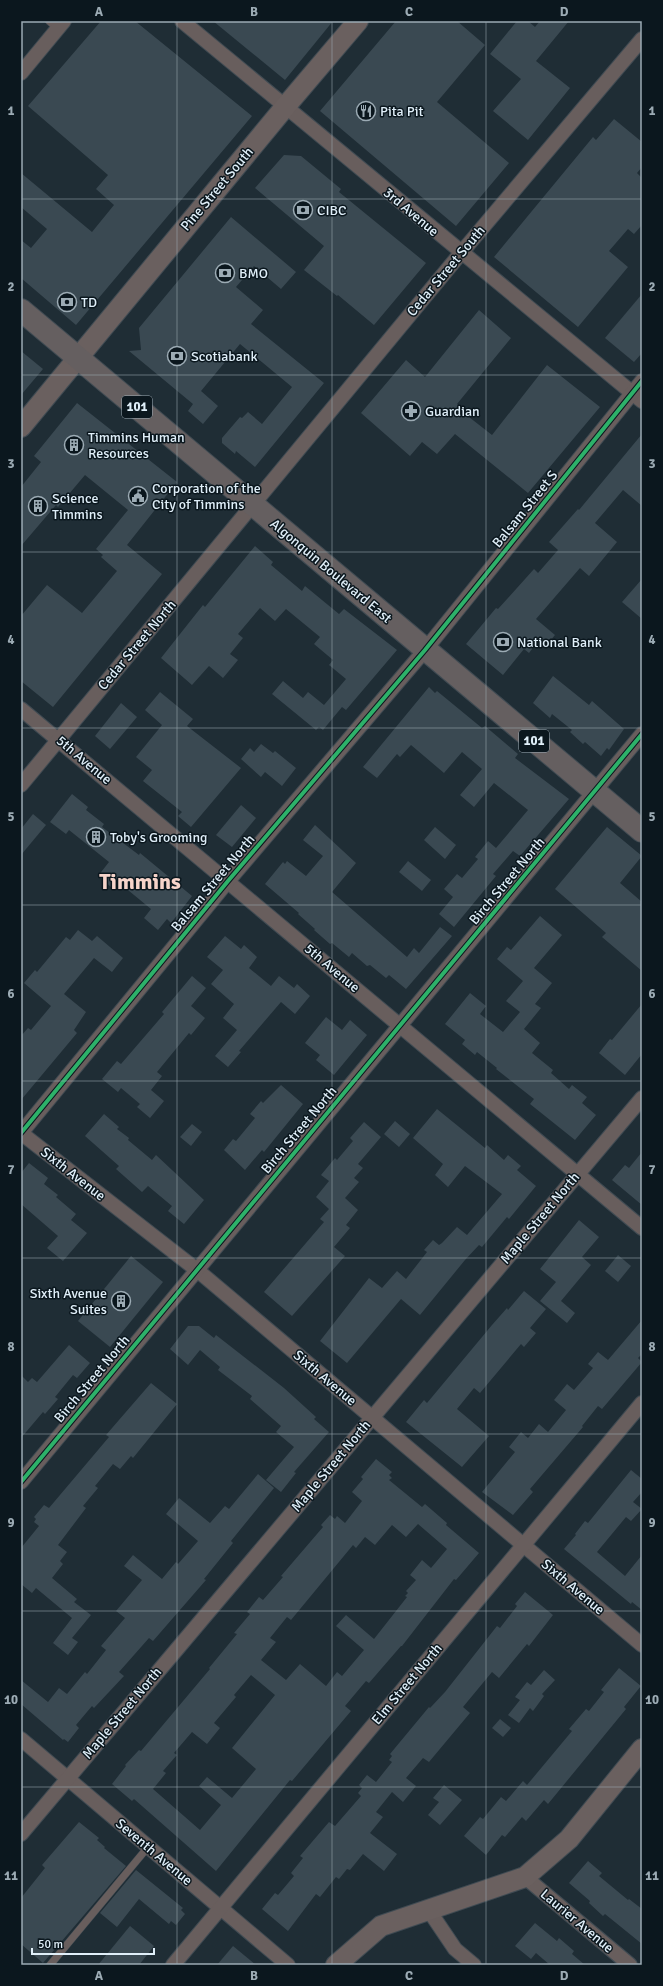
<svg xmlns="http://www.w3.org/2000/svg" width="663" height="1986" font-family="Signika,sans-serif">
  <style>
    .building { fill: #3a4952; fill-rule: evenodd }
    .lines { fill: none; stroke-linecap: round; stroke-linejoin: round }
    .lane-casing { stroke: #404b53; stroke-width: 8 }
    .street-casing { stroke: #404b53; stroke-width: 16 }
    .secondary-casing { stroke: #404b53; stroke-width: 22 }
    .primary-casing { stroke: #404b53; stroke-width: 24 }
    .lane { stroke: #685e5d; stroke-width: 7 }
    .street { stroke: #685e5d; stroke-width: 14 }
    .secondary { stroke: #6a605f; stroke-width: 20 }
    .primary { stroke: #655f60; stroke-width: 22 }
    .cycleway-casing { stroke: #0b171e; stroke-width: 6 }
    .cycleway { stroke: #2db169; stroke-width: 4 }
    .grid { fill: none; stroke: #9cabb4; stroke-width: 1; stroke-opacity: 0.55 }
    .labels { text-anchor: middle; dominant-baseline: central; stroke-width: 3; stroke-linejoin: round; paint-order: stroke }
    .shield { fill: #0b171e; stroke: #a0aeb7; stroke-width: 1 }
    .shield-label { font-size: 13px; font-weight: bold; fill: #e0eff9 }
    .poi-label { font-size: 14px; fill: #e0eff9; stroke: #0b171e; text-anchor: start }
    .street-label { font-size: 14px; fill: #e0eff9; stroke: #0b171e }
    .town-label { font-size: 22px; font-weight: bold; fill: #f6d4ca; stroke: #0b171e }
    .neatline { fill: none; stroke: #9cabb4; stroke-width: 1.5 }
    .grid-label { font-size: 13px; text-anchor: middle; font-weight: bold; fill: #9cabb4 }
  </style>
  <rect width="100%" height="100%" fill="#1f2d35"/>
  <g class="building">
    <polygon points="101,21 135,21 252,116 76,325 21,278 21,240 31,248 47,229 21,207 21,173 92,232 114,205 96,189 108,175 28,106"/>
    <polygon points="213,21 333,21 285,80"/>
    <polygon points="396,21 457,21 485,45 437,102 509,163 456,226 320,111"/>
    <polygon points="517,21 528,21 535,27 540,21 569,21 536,61 570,88 528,140 493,111 521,79 490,54"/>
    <polygon points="614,119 642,142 642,167 637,173 642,178 642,225 634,234 628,229 609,251 628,267 578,327 494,257 593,137 596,140"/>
    <polygon points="284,155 301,156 341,189 339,192 426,263 374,325 338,295 337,296 304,270 324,246 255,188"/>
    <polygon points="231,217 296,272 281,289 254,266 236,287 263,310 251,324 324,383 255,467 236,451 235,454 222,443 222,438 240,417 242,418 248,412 262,424 292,387 240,344 201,391 218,406 203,424 188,411 193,404 129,351 141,350 139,328"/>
    <polygon points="642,294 642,353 634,362 605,338"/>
    <polygon points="479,310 511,338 457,404 471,415 469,417 492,435 547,365 600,407 528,493 455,434 437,454 422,442 410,456 361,413 406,360 425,377"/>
    <polygon points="21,351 43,369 21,395"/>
    <polygon points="77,403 177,482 127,545 162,574 53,707 21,681 21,616 47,585 82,613 117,571 101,557 103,555 96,549 128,510 85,475 58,507 56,505 21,546 21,487 41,462 34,456"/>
    <polygon points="642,434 642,506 623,490 595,523 617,542 589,576 580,568 536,619 555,635 545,647 538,641 529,653 524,649 503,675 466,644 496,608 498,609 534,569 538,573 558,550 549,542 578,509 579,510"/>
    <polygon points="255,546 273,562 271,565 302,591 305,586 339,614 344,609 397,650 346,710 342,707 323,730 319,727 316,730 272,694 283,681 303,698 308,692 324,705 346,679 329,665 333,660 314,644 320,637 286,609 275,621 260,608 238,634 243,638 230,654 238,660 223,678 209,666 192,685 161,658 203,605 205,607"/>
    <polygon points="642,579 642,619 622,602"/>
    <polygon points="553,676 589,705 592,701 624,729 609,750 607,748 601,756 585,742 583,744 570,732 572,730 552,714 550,718 533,703"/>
    <polygon points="429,687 435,693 437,691 482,728 485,726 518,754 515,758 569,799 520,856 513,851 493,874 496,876 454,927 439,914 453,897 444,889 457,874 462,878 478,859 475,857 488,841 496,848 528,810 494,783 474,807 460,795 482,769 462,752 444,773 411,745 400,757 397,754 377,778 363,767"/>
    <polygon points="160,692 193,719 187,726 241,768 191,827 178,816 182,812 143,781 152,770 136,757 162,725 145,710"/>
    <polygon points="121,703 137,717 110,749 95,736"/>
    <polygon points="261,744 273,753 275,751 296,768 282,786 265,772 261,777 241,759 250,748 254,752"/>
    <polygon points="72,794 88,807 86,810 104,824 102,827 139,855 140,853 192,896 171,923 167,919 158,930 144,918 151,909 117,881 111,887 98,876 109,862 69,830 66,834 50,822"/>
    <polygon points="241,805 256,818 232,847 216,835"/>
    <polygon points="33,814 46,825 21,855 21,829"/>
    <polygon points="315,825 356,863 332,892 407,957 414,948 419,953 440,927 452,936 406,989 389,975 386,978 370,965 367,966 352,953 349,957 332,943 330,944 314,930 315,929 298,914 299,913 265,884 283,862 285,864 287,861 306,876 323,856 303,840"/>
    <polygon points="435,827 456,845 445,859 424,840"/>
    <polygon points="607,827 642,856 620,883 642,902 642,971 602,937 606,933 555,889"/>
    <polygon points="408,861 431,880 422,891 399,872"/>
    <polygon points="540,916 562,935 534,968 552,983 535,1004 541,1008 524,1029 540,1043 532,1053 553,1070 551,1073 569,1089 572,1085 587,1097 582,1103 596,1115 575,1140 530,1104 534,1099 496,1069 497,1068 477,1052 475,1055 462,1044 465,1040 445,1024 470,993 486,1006 480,1014 503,1032 520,1012 506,1001 523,981 497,959 507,947 511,950"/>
    <polygon points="78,930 92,941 97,936 123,958 112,972 94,958 64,994 86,1012 74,1030 77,1033 21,1100 21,1036 28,1028 31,1030 51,1006 24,983 35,970 37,972 66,937 70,940"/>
    <polygon points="225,936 241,949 244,945 257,957 249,968 271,986 279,976 294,988 297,984 310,996 295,1014 281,1002 239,1051 241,1052 228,1067 215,1056 237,1030 223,1018 234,1004 211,984 223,970 207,957"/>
    <polygon points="192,976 206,988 191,1006 205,1018 191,1035 189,1033 157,1072 162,1076 151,1090 164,1101 150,1118 137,1107 140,1104 121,1088 118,1092 102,1079 117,1061 121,1064 164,1014 162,1012"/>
    <polygon points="642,1004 642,1054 625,1075 599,1053 610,1039 612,1040"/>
    <polygon points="326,1017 342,1030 350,1020 367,1035 334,1075 316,1060 320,1055 305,1043"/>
    <polygon points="281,1085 303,1104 264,1152 262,1150 245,1170 224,1150 233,1139 236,1141 255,1118 250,1114 261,1101 263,1103"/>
    <polygon points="437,1109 485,1148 487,1145 504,1160 508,1155 521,1166 517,1170 536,1186 509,1219 507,1217 482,1247 479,1245 465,1260 420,1315 401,1299 347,1363 320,1341 369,1278 382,1288 397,1271 406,1279 427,1252 424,1250 433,1240 439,1245 442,1243 457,1227 467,1235 502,1194 465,1166 448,1187 435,1175 443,1164 413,1138"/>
    <polygon points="104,1114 119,1127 117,1129 129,1138 128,1140 152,1160 156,1155 204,1200 184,1224 168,1211 172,1206 148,1186 142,1192 116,1169 119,1166 85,1136"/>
    <polygon points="395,1121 410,1134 399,1147 384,1134"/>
    <polygon points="364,1122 381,1137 358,1164 363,1168 354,1178 359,1182 345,1198 358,1210 346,1225 350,1228 334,1247 345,1256 292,1316 264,1292 324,1222 320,1219 329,1209 316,1197 329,1181 321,1175 335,1158 337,1160 353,1141 350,1138"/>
    <polygon points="192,1124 202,1132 191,1146 180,1137"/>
    <polygon points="642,1152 642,1205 612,1180 625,1165 629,1168"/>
    <polygon points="29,1163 48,1178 44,1184 58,1195 56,1197 76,1214 71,1220 87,1233 63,1261 47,1248 58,1236 21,1204 21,1173"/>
    <polygon points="579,1220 599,1237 582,1257 591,1265 561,1301 575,1313 567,1323 540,1301 556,1282 540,1269"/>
    <polygon points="618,1255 631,1266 618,1282 605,1271"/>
    <polygon points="131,1256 163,1282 110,1347 78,1321"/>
    <polygon points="524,1291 546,1309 530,1328 536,1333 524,1347 521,1344 480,1393 474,1388 457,1409 489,1436 462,1467 406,1422 424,1400 427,1403 492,1325 507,1308 508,1310"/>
    <polygon points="642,1320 642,1354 638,1358 642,1362 602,1409 598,1406 582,1426 583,1427 530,1489 533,1492 513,1515 482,1492 515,1452 509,1447 521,1432 528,1438 539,1424 548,1432 566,1410 554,1400 567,1384 574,1390 593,1368 588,1364 598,1352 608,1360"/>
    <polygon points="188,1326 199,1326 214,1338 216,1335 284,1388 316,1417 314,1419 329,1432 294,1472 296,1473 281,1492 266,1480 294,1447 276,1432 281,1426 250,1399 252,1396 218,1370 220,1367 200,1350 188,1365 170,1349"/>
    <polygon points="69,1345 90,1363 77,1378 73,1375 55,1397 58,1399 45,1414 43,1412 21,1438 21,1375 28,1382 32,1378 37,1382"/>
    <polygon points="151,1383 177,1404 133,1458 131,1456 120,1469 113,1464 95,1486 98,1488 83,1506 86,1508 58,1545 67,1552 60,1561 63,1564 52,1578 77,1599 74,1602 91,1615 72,1638 78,1642 68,1655 53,1643 72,1618 36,1588 32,1593 21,1584 21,1548 39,1526 34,1522 36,1519 34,1517 44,1505 49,1508 109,1437 106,1435"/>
    <path d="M376,1459L392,1472L389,1475L392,1478L389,1480L422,1507L425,1504L447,1523L446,1525L479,1553L456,1580L454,1579L402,1646H401L369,1683L366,1681L345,1706L351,1711L292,1781L290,1780L216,1871L134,1799L132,1801L112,1784L126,1766L125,1765L139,1750L141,1751L210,1669L209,1668L237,1634L234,1633L250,1614L247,1612L259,1597L263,1600L283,1577L281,1576L323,1527L321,1525L330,1515L335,1519L337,1516L345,1523L362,1501L352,1492L363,1479L361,1477ZM418,1524L447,1549L431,1568L422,1560L410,1575L416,1580L406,1591L408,1593L405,1596L407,1597L374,1639L346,1615L336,1626L364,1650L342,1676L337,1672L326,1686L300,1664L286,1680L261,1660L276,1642L270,1638L287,1617L291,1620L353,1545L356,1548L365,1537L375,1545L392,1525L406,1537ZM251,1675L275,1695L232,1748L256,1769L232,1798L207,1777L199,1786L221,1805L200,1830L153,1789L166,1773L163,1771L177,1755L174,1753L192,1732L207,1744L220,1728L214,1723L236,1697L234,1695Z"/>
    <polygon points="631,1470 642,1479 642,1492 633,1502 642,1509 631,1521 626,1517 597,1552 625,1576 642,1555 642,1610 632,1602 631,1604 564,1549 576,1535 575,1534 585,1521 588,1523"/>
    <polygon points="258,1474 274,1488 231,1541 233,1543 204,1579 206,1580 153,1641 149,1638 119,1672 124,1676 94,1708 92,1706 76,1725 79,1728 68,1742 64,1739 63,1740 21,1704 21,1680 48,1702 59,1688 67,1694 85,1672 87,1674 106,1650 101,1646 125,1618 116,1611 142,1580 124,1566 133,1555 162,1579 176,1562 178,1564 198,1541 166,1514 179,1498 210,1523 225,1506 229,1509"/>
    <polygon points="525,1592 553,1615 529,1646 527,1644 499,1678 492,1672 463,1707 470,1713 429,1762 423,1758 406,1778 416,1786 403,1802 392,1792 376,1812 383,1817 370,1833 397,1854 384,1871 363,1854 350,1870 347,1869 339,1879 336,1877 320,1897 316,1894 288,1931 262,1909 275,1893 278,1895 294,1876 291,1873 303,1858 300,1856 329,1822 335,1826 361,1796 358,1793 362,1788 359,1785 367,1775 376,1782 392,1762 389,1760 392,1756 390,1754 429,1707 430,1708 445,1692 497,1626 500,1628 517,1606 515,1604"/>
    <polygon points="619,1668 641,1686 624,1707 626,1709 548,1804 544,1800 526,1821 522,1817 505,1837 502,1835 486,1855 464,1836 480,1817 483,1819 501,1797 506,1801 523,1781 527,1785 572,1731 569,1729 586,1709 589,1711 604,1692 601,1690"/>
    <polygon points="544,1670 555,1680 542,1694 544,1696 533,1711 530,1708 519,1723 508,1715 520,1700 515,1697 527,1682 531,1685"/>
    <polygon points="500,1719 511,1728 503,1737 492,1728"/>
    <polygon points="444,1785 462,1800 440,1825 428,1815 439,1802 433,1798"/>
    <polygon points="79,1822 99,1838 97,1840 105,1847 104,1848 126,1866 43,1963 21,1944 21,1898 45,1868 42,1865"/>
    <polygon points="588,1861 602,1873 599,1876 628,1900 629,1899 642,1909 642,1944 605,1914 603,1916 589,1903 590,1901 569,1883"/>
    <polygon points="136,1870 183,1908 181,1910 185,1914 176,1925 171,1921 169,1924 139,1899 117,1927 100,1913"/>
    <polygon points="535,1923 557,1941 559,1938 574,1951 572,1954 585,1965 550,1965 536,1953 531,1959 515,1946"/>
    <polygon points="130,1926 154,1946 139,1965 98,1965"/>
    <polygon points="233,1946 256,1965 217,1965"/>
  </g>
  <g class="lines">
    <defs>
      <g id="lane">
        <polyline points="49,21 58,29"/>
        <polyline points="50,1965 148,1847"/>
      </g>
      <g id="street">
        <polyline points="182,21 642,401"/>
        <polyline points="21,73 64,21"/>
        <polyline points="21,709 642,1228"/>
        <polyline points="21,785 461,253 642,39"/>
        <polyline points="21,1133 228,881 425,650 642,381"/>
        <polyline points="21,1133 197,1270 642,1645"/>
        <polyline points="21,1482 642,734"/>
        <polyline points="21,1739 288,1965"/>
        <polyline points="21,1834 642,1098"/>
        <polyline points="525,1877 630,1965"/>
        <polyline points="428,1909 455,1949 474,1965"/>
        <polyline points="173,1965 642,1403"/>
      </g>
      <g id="secondary">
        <polyline points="21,427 285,107 358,21"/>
        <polyline points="336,1965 381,1926 525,1877 569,1839 642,1749"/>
      </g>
      <polyline id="primary" points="21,310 642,831"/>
    </defs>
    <use href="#lane" class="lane-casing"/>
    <use href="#street" class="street-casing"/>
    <use href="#secondary" class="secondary-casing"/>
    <use href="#primary" class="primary-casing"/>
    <use href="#lane" class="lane"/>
    <use href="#street" class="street"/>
    <use href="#secondary" class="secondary"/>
    <use href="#primary" class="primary"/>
    <defs>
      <g id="cycleway">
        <polyline points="21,1133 228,881 425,650 642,381"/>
        <polyline points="21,1482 642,734"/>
      </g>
    </defs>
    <use href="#cycleway" class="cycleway-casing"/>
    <use href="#cycleway" class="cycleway"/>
  </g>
  <path class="grid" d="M177,21V1965M332,21V1965M486,21V1965M21,199H642M21,375H642M21,552H642M21,728H642M21,905H642M21,1081H642M21,1258H642M21,1434H642M21,1611H642M21,1787H642"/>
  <defs>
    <symbol id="restaurant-ring" viewBox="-11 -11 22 22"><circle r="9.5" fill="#0b171e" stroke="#9cabb4" stroke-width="1.5"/><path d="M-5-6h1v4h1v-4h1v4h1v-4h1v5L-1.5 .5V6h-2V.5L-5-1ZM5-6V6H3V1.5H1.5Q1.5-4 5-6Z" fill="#9cabb4"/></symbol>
    <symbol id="bank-ring" viewBox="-11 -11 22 22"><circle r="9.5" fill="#0b171e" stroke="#9cabb4" stroke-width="1.5"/><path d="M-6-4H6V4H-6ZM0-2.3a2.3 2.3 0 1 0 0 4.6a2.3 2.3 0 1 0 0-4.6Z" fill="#9cabb4"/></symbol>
    <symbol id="pharmacy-ring" viewBox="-11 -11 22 22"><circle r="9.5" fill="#0b171e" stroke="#9cabb4" stroke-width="1.5"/><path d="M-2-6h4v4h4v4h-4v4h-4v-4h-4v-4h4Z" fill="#9cabb4"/></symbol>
    <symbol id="building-ring" viewBox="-11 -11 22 22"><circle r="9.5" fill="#0b171e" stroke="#9cabb4" stroke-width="1.5"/><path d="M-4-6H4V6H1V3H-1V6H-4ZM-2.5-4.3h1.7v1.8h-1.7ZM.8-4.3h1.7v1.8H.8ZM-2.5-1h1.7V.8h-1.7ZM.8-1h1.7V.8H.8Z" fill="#9cabb4"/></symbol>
    <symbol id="civic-ring" viewBox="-11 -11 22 22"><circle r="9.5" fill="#0b171e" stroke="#9cabb4" stroke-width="1.5"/><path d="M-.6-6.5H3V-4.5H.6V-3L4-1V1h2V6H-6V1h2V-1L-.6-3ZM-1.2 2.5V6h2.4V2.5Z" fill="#9cabb4"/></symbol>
  </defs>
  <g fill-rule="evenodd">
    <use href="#restaurant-ring" x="355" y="100" width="22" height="22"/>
    <use href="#bank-ring" x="292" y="199" width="22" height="22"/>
    <use href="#bank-ring" x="214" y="262" width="22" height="22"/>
    <use href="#bank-ring" x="56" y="291" width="22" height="22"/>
    <use href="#bank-ring" x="166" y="345" width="22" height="22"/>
    <use href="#pharmacy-ring" x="400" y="400" width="22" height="22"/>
    <use href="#building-ring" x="63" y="434" width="22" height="22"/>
    <use href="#civic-ring" x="127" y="485" width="22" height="22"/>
    <use href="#building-ring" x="27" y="495" width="22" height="22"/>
    <use href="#bank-ring" x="492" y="631" width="22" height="22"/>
    <use href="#building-ring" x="85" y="826" width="22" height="22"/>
    <use href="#building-ring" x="110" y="1290" width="22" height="22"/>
  </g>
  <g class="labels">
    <g class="shield">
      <rect x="122" y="396" width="30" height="22" rx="3"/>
      <rect x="519" y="730" width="30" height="22" rx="3"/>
    </g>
    <g class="shield-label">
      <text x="137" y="407">101</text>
      <text x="534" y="741">101</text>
    </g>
    <g class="poi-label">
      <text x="380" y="111">Pita Pit</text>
      <text x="317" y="210">CIBC</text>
      <text x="239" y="273">BMO</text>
      <text x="81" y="302">TD</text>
      <text x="191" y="356">Scotiabank</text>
      <text x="425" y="411">Guardian</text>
      <text x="88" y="437">Timmins Human<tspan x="88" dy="16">Resources</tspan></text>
      <text x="152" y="488">Corporation of the<tspan x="152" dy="16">City of Timmins</tspan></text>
      <text x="52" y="498">Science<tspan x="52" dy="16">Timmins</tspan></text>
      <text x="517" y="642">National Bank</text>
      <text x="110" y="837">Toby's Grooming</text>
      <text x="107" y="1293" text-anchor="end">Sixth Avenue<tspan x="107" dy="16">Suites</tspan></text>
    </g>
    <g class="street-label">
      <text transform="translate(217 189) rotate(-50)">Pine Street South</text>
      <text transform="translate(411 212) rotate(40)">3rd Avenue</text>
      <text transform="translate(446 271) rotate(-50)">Cedar Street South</text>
      <text transform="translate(525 509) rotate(-51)">Balsam Street S</text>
      <text transform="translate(331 571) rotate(40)">Algonquin Boulevard East</text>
      <text transform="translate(137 645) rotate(-50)">Cedar Street North</text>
      <text transform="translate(84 760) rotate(40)">5th Avenue</text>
      <text transform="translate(507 881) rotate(-50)">Birch Street North</text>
      <text transform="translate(213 883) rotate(-50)">Balsam Street North</text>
      <text transform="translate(332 968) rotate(40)">5th Avenue</text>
      <text transform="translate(299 1130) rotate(-50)">Birch Street North</text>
      <text transform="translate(73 1174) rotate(38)">Sixth Avenue</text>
      <text transform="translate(540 1218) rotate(-50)">Maple Street North</text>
      <text transform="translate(325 1378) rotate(40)">Sixth Avenue</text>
      <text transform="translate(92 1379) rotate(-50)">Birch Street North</text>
      <text transform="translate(331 1466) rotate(-50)">Maple Street North</text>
      <text transform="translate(573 1587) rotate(40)">Sixth Avenue</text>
      <text transform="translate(407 1684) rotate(-50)">Elm Street North</text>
      <text transform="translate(122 1713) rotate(-50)">Maple Street North</text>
      <text transform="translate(154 1852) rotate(40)">Seventh Avenue</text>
      <text transform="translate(577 1921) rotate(40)">Laurier Avenue</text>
    </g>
    <g class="town-label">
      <text x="140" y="881">Timmins</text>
    </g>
  </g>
  <rect width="663" height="1986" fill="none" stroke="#0b171e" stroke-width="44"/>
  <path d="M32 1948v6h122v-6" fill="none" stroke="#e0eff9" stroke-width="2"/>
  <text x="38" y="1948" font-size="12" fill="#e0eff9" stroke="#0b171e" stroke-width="3" paint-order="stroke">50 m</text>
  <rect x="22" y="22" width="619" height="1942" class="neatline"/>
  <g class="grid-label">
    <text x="99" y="16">A</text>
    <text x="254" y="16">B</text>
    <text x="409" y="16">C</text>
    <text x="564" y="16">D</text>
    <text x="11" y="115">1</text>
    <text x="652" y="115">1</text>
    <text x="11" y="291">2</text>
    <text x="652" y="291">2</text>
    <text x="11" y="468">3</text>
    <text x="652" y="468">3</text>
    <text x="11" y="644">4</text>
    <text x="652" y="644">4</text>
    <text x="11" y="821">5</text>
    <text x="652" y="821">5</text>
    <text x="11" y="998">6</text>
    <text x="652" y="998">6</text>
    <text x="11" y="1174">7</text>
    <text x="652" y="1174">7</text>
    <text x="11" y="1351">8</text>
    <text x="652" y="1351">8</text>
    <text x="11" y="1527">9</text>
    <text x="652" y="1527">9</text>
    <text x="11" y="1704">10</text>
    <text x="652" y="1704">10</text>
    <text x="11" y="1880">11</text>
    <text x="652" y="1880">11</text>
    <text x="99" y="1980">A</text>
    <text x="254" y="1980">B</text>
    <text x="409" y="1980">C</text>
    <text x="564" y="1980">D</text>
  </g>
</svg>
